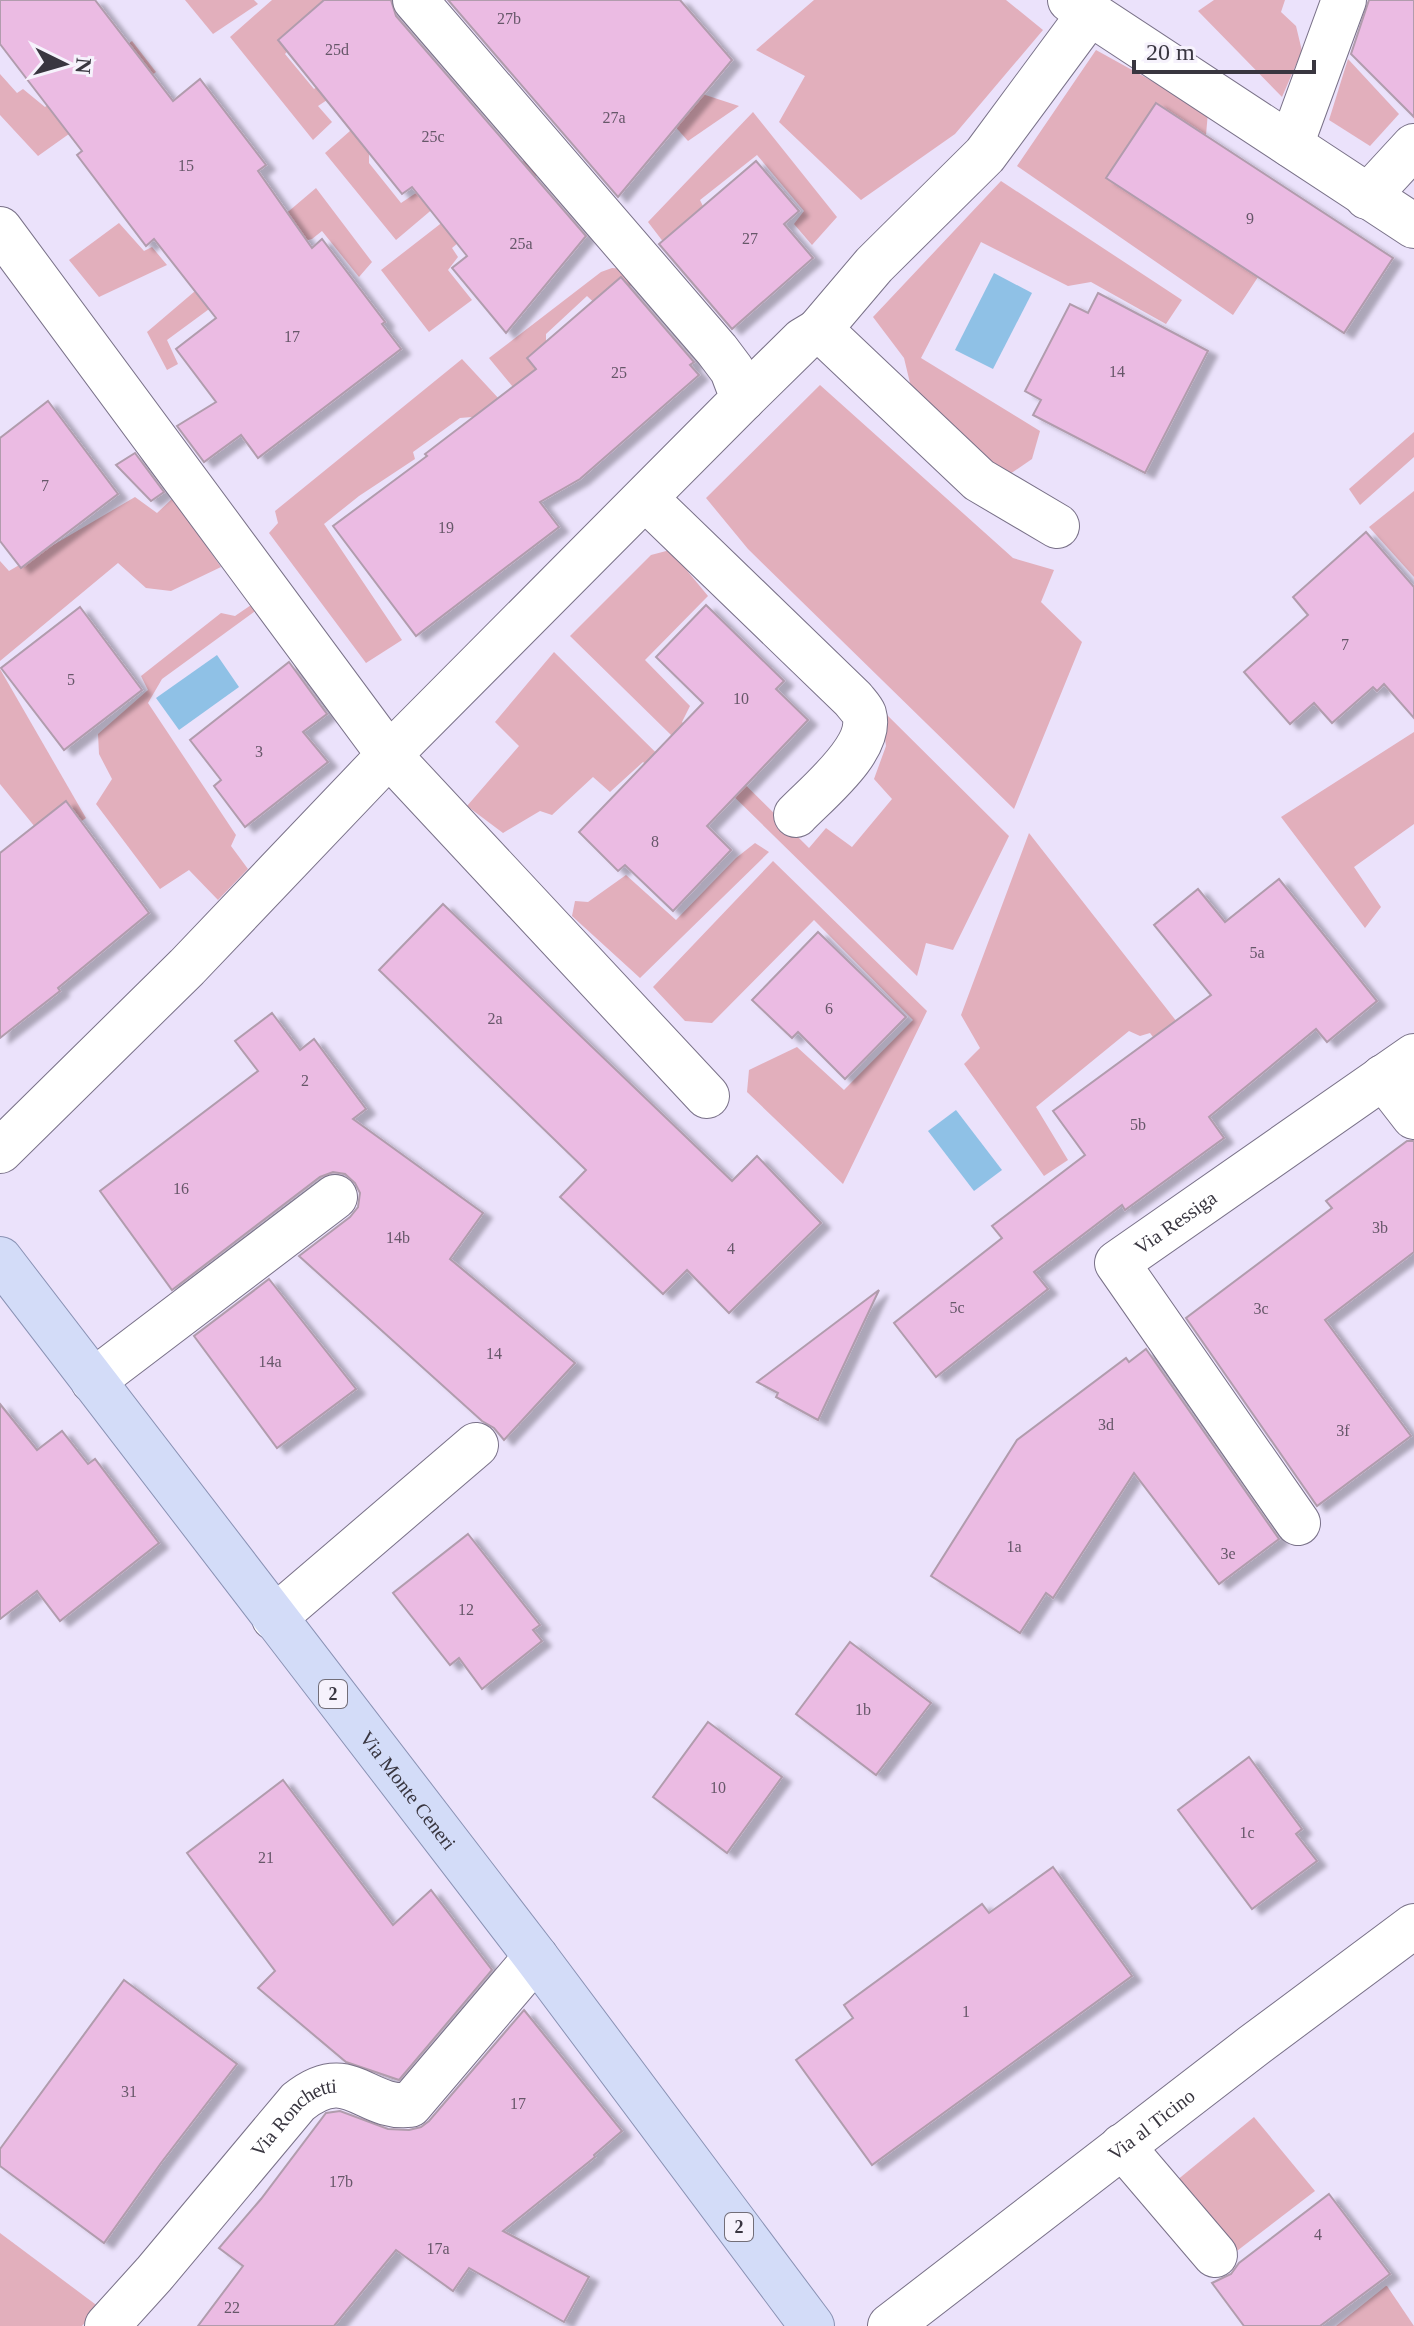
<svg xmlns="http://www.w3.org/2000/svg" width="1414" height="2326" font-family="'Times New Roman',serif">
  <style>
    .green { fill: #e2afbc }
    .water { fill: #8fc1e6 }
    .building { fill: #ebbbe3; stroke: #b19cad; stroke-width: 2; filter: url(#shadow) }
    .lines { fill: none; stroke-linecap: round; stroke-linejoin: round }
    .minor-casing { stroke: #797188; stroke-width: 46 }
    .major-casing { stroke: #8a92b4; stroke-width: 46 }
    .minor { stroke: #fff; stroke-width: 44 }
    .major { stroke: #d3dcf8; stroke-width: 44 }
    .labels { text-anchor: middle; dominant-baseline: central; stroke-width: 6; stroke-linejoin: round; paint-order: stroke }
    .number-label { font-size: 16px; fill: #665769 }
    .shield { fill: #f6f2fc; stroke: #726e78; stroke-width: 2 }
    .shield-label { font-size: 18px; font-weight: bold; fill: #393640 }
    .street-label { font-size: 20px; fill: #393640; stroke: #f6f2fc }
  </style>
  <defs>
    <filter id="shadow"><feDropShadow dx="9" dy="5" stdDeviation="2" flood-color="#0004"/></filter>
  </defs>
  <rect width="100%" height="100%" fill="#ebe2fb"/>
  <g class="green">
    <polygon points="185,0 254,0 258,4 213,34"/>
    <polygon points="272,0 324,0 294,44 285,54 314,89 322,83 333,96 318,106 332,122 313,140 230,37"/>
    <polygon points="814,0 1006,0 1043,30 955,134 861,200 779,122 805,76 756,50"/>
    <polygon points="1214,0 1285,0 1281,12 1296,26 1302,51 1282,97 1198,11"/>
    <polygon points="132,41 156,72 38,156 0,115 0,74 17,93 23,89 45,107"/>
    <polygon points="1096,50 1208,112 1206,135 1156,103 1258,277 1233,315 1017,166"/>
    <polygon points="1348,59 1399,114 1370,146 1329,120"/>
    <polygon points="623,68 739,106 688,141"/>
    <polygon points="417,72 369,137 369,163 401,203 416,193 430,199 435,207 396,240 325,153"/>
    <polygon points="753,112 837,217 812,245 794,224 804,211 757,155 700,200 710,221 674,256 648,222"/>
    <polygon points="529,160 539,174 452,248 458,257 448,270 472,300 429,332 381,270 520,162"/>
    <polygon points="1001,181 1182,300 1166,324 1091,282 1068,286 981,242 921,358 1040,431 1032,459 1010,474 978,466 924,409 910,383 904,358 873,317"/>
    <polygon points="316,188 372,262 359,277 322,231 312,239 300,242 167,340 178,364 167,370 147,332"/>
    <polygon points="119,223 144,251 152,247 167,265 99,297 69,260"/>
    <polygon points="612,268 628,269 637,280 602,310 587,296 546,334 546,355 533,371 561,445 489,358 601,272"/>
    <polygon points="462,359 539,442 484,416 460,418 413,452 415,459 359,496 324,524 402,640 366,663 269,533 278,523 275,511"/>
    <polygon points="820,385 1013,558 1054,570 1041,602 1082,642 1014,809 748,549 706,498"/>
    <polygon points="1414,432 1414,457 1360,505 1349,489"/>
    <polygon points="1414,491 1414,577 1369,527"/>
    <polygon points="135,497 157,513 173,498 221,567 171,591 146,588 118,563 0,661 0,561 9,571"/>
    <polygon points="670,550 708,596 645,660 690,706 682,722 809,848 826,828 852,847 892,799 874,779 886,746 881,709 1009,836 953,950 926,943 917,976 570,636 651,555"/>
    <polygon points="254,603 262,606 162,679 148,703 236,835 231,846 248,869 218,900 189,870 160,889 96,804 112,779 99,754 98,734 148,690 141,676 221,613 235,616"/>
    <polygon points="554,652 709,805 701,814 643,762 610,792 593,777 552,815 540,811 503,833 467,806 519,746 495,722"/>
    <polygon points="0,669 86,818 48,843 0,784"/>
    <polygon points="1414,732 1414,824 1354,867 1381,907 1365,928 1281,817"/>
    <polygon points="1029,833 1206,1059 1184,1079 1150,1033 1140,1036 1129,1031 1036,1107 1068,1160 1044,1176 964,1064 980,1048 961,1015"/>
    <polygon points="755,843 769,852 640,978 572,916 575,901 588,902 626,875 676,920 736,858"/>
    <polygon points="773,861 927,1011 843,1184 747,1092 749,1070 797,1047 844,1090 913,1020 814,920 712,1023 685,1021 653,987"/>
    <polygon points="1254,2117 1315,2191 1233,2254 1176,2181"/>
    <polygon points="0,2233 99,2307 82,2326 0,2326"/>
    <polygon points="1387,2286 1414,2326 1336,2326 1386,2286"/>
  </g>
  <g class="water">
    <polygon points="994,273 1032,293 993,369 955,350"/>
    <polygon points="217,655 239,687 179,730 156,698"/>
    <polygon points="956,1110 1002,1170 974,1191 928,1131"/>
  </g>
  <g class="building">
    <polygon points="0,0 95,0 173,101 200,79 266,165 258,171 312,248 322,239 385,322 382,324 401,349 258,458 241,435 204,462 177,426 216,402 176,349 216,318 154,239 146,246 77,155 82,151 0,44"/>
    <polygon points="324,0 391,0 396,16 586,236 506,333 452,268 467,256 412,187 402,194 278,40"/>
    <polygon points="448,0 680,0 732,60 618,197"/>
    <polygon points="1369,0 1414,0 1414,117 1351,54"/>
    <polygon points="1156,103 1393,258 1344,333 1106,178"/>
    <polygon points="756,161 799,211 784,224 813,258 732,329 659,244"/>
    <polygon points="621,277 694,362 690,365 699,375 580,479 540,502 559,527 416,636 333,526 427,456 425,454 536,369 527,358"/>
    <polygon points="1098,293 1208,351 1145,473 1033,415 1041,400 1025,391 1070,304 1088,313"/>
    <polygon points="48,401 118,494 21,568 0,541 0,438"/>
    <polygon points="135,453 164,492 151,501 116,465"/>
    <polygon points="1366,532 1414,587 1414,718 1384,684 1377,691 1373,687 1332,723 1314,703 1290,724 1244,672 1308,615 1293,597"/>
    <polygon points="706,605 784,681 776,689 808,720 707,826 731,850 673,911 625,865 618,871 579,832 703,703 656,657"/>
    <polygon points="80,607 142,690 64,750 1,668"/>
    <polygon points="289,662 327,714 303,732 328,762 245,827 214,786 221,780 190,740"/>
    <polygon points="66,801 149,913 58,988 60,991 0,1038 0,853"/>
    <polygon points="1279,879 1377,1001 1327,1042 1316,1029 1209,1117 1224,1138 1125,1210 1122,1205 1034,1272 1048,1289 936,1377 894,1323 1002,1238 992,1226 1085,1155 1053,1111 1211,995 1154,925 1198,889 1225,922"/>
    <polygon points="443,904 732,1181 757,1156 821,1223 729,1313 687,1270 663,1294 560,1197 586,1170 379,970"/>
    <polygon points="818,932 906,1017 845,1079 798,1032 792,1038 752,1000"/>
    <polygon points="272,1013 300,1050 314,1039 366,1109 353,1119 483,1213 450,1259 575,1363 504,1440 494,1428 482,1421 299,1256 350,1217 358,1207 360,1193 355,1183 345,1174 333,1172 320,1177 172,1290 100,1191 258,1071 235,1041"/>
    <polygon points="1407,1141 1414,1141 1414,1252 1325,1320 1411,1436 1317,1506 1186,1318 1332,1208 1326,1201"/>
    <polygon points="269,1279 356,1389 277,1448 194,1336"/>
    <polygon points="879,1290 818,1420 776,1397 778,1393 757,1382"/>
    <polygon points="1146,1349 1279,1539 1219,1584 1134,1473 1053,1598 1046,1593 1020,1633 931,1576 1017,1440 1126,1358 1129,1362"/>
    <polygon points="0,1404 37,1450 62,1431 88,1464 95,1459 159,1543 60,1621 37,1591 0,1619"/>
    <polygon points="468,1534 540,1625 533,1630 542,1641 482,1689 459,1658 450,1665 393,1593"/>
    <polygon points="850,1642 931,1703 876,1775 796,1714"/>
    <polygon points="708,1722 782,1777 727,1853 653,1797"/>
    <polygon points="1249,1757 1302,1829 1296,1834 1317,1861 1252,1909 1178,1810"/>
    <polygon points="283,1780 393,1925 431,1890 492,1970 399,2080 346,2062 258,1988 275,1971 187,1853"/>
    <polygon points="1053,1867 1132,1976 872,2165 796,2060 853,2018 844,2005 982,1904 989,1913"/>
    <polygon points="124,1980 237,2064 161,2163 104,2243 0,2166 0,2149"/>
    <polygon points="524,2010 622,2131 594,2155 595,2157 503,2231 589,2277 564,2322 469,2268 453,2291 396,2250 334,2326 198,2326 243,2266 219,2248 261,2199 326,2113 340,2111 388,2129 409,2130 421,2127 429,2121"/>
    <polygon points="1329,2194 1390,2274 1320,2326 1244,2326 1212,2283 1231,2274 1239,2263"/>
  </g>
  <g class="lines">
    <defs>
      <g id="minor">
        <polyline points="1070,0 1414,226"/>
        <polyline points="1291,145 1344,0"/>
        <polyline points="1367,197 1414,146"/>
        <polyline points="0,229 389,755 707,1096"/>
        <polyline points="818,331 874,265 985,155 1090,13"/>
        <polyline points="743,399 803,340 818,331 829,338 979,480 1057,526"/>
        <path d="M646,499L853,699C856,703 862,709 864,714C874,748 817,793 796,815"/>
        <polyline points="1383,1077 1414,1117"/>
        <polyline points="0,1151 187,967 389,755 743,399 732,370 717,350 415,0"/>
        <polyline points="93,1381 335,1197"/>
        <path id="s1" d="M1298,1523L1117,1263L1414,1056"/>
        <polyline points="274,1618 476,1445"/>
        <polyline points="1122,2146 1215,2255"/>
        <path id="s2" d="M107,2326L154,2274L298,2102C349,2061 364,2110 410,2105L536,1957"/>
        <path id="s3" d="M890,2326L1253,2046L1414,1926"/>
      </g>
      <g id="major">
        <path id="s4" d="M0,1259L536,1957L812,2326"/>
      </g>
    </defs>
    <use href="#minor" class="minor-casing"/>
    <use href="#major" class="major-casing"/>
    <use href="#minor" class="minor"/>
    <use href="#major" class="major"/>
  </g>
  <g class="labels">
    <g class="number-label">
      <text x="509" y="18">27b</text>
      <text x="337" y="49">25d</text>
      <text x="614" y="117">27a</text>
      <text x="433" y="136">25c</text>
      <text x="186" y="165">15</text>
      <text x="1250" y="218">9</text>
      <text x="750" y="238">27</text>
      <text x="521" y="243">25a</text>
      <text x="292" y="336">17</text>
      <text x="1117" y="371">14</text>
      <text x="619" y="372">25</text>
      <text x="45" y="485">7</text>
      <text x="446" y="527">19</text>
      <text x="1345" y="644">7</text>
      <text x="71" y="679">5</text>
      <text x="741" y="698">10</text>
      <text x="259" y="751">3</text>
      <text x="655" y="841">8</text>
      <text x="1257" y="952">5a</text>
      <text x="829" y="1008">6</text>
      <text x="495" y="1018">2a</text>
      <text x="305" y="1080">2</text>
      <text x="1138" y="1124">5b</text>
      <text x="181" y="1188">16</text>
      <text x="1380" y="1227">3b</text>
      <text x="398" y="1237">14b</text>
      <text x="731" y="1248">4</text>
      <text x="957" y="1307">5c</text>
      <text x="1261" y="1308">3c</text>
      <text x="494" y="1353">14</text>
      <text x="270" y="1361">14a</text>
      <text x="1106" y="1424">3d</text>
      <text x="1343" y="1430">3f</text>
      <text x="1014" y="1546">1a</text>
      <text x="1228" y="1553">3e</text>
      <text x="466" y="1609">12</text>
      <text x="863" y="1709">1b</text>
      <text x="718" y="1787">10</text>
      <text x="1247" y="1832">1c</text>
      <text x="266" y="1857">21</text>
      <text x="966" y="2011">1</text>
      <text x="129" y="2091">31</text>
      <text x="518" y="2103">17</text>
      <text x="341" y="2181">17b</text>
      <text x="1318" y="2234">4</text>
      <text x="438" y="2248">17a</text>
      <text x="232" y="2307">22</text>
    </g>
    <g class="shield">
      <rect x="319" y="1680" width="28" height="28" rx="6"/>
      <rect x="725" y="2213" width="28" height="28" rx="6"/>
    </g>
    <g class="shield-label">
      <text x="333" y="1694">2</text>
      <text x="739" y="2227">2</text>
    </g>
    <g class="street-label">
      <text stroke="none"><textPath href="#s1" startOffset="388">Via Ressiga</textPath></text>
      <text stroke="none"><textPath href="#s4" startOffset="670">Via Monte Ceneri</textPath></text>
      <text stroke="none"><textPath href="#s3" startOffset="330">Via al Ticino</textPath></text>
      <text stroke="none"><textPath href="#s2" startOffset="282">Via Ronchetti</textPath></text>
    </g>
  </g>
  <g transform="translate(64 64) rotate(95)" stroke="#f6f2fc" stroke-width="6" paint-order="stroke">
  <path d="M0-6L14 30L0 20L-14 30Z" fill="#393640"/>
  <text y="-12" font-size="22" font-weight="bold" text-anchor="middle" fill="#393640">N</text>
  </g>
  <path d="M1134 60v12h180v-12" fill="none" stroke="#393640" stroke-width="4"/>
  <text x="1146" y="60" font-size="24" fill="#393640" stroke="#f6f2fc" stroke-width="6" paint-order="stroke">20 m</text>
</svg>
